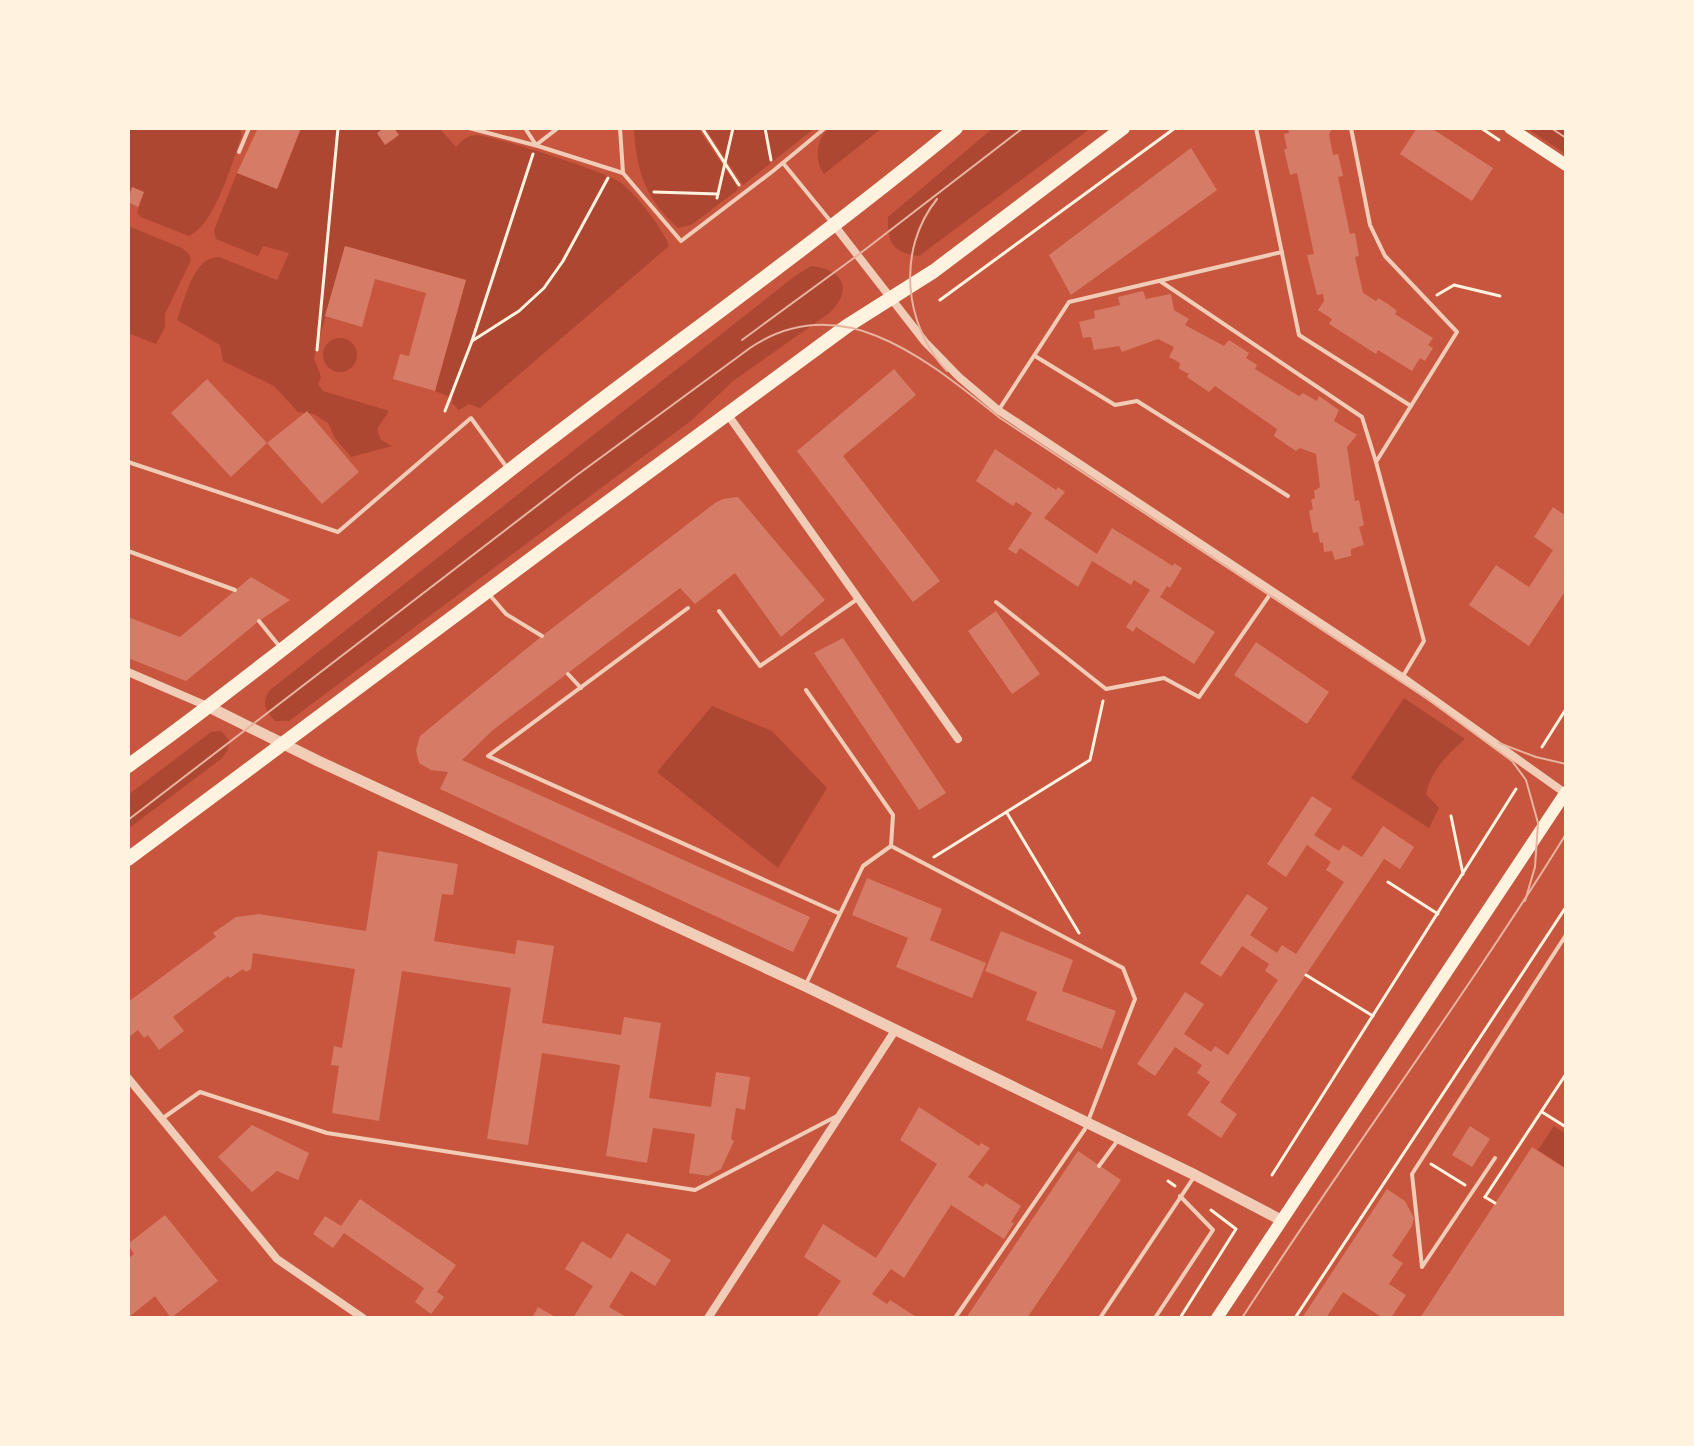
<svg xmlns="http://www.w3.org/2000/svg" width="1694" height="1446" font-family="Helvetica,sans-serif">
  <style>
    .green { fill: #ae4732 }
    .building { fill: #d67c66 }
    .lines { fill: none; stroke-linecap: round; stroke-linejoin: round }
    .path { stroke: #fff3e0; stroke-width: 3 }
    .service { stroke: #f1ccb7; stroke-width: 4 }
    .minor { stroke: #f1ccb7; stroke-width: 8 }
    .tertiary { stroke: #f1ccb7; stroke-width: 11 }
    .secondary { stroke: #fff3e0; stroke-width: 12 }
    .primary { stroke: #fff3e0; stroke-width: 14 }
    .tram { stroke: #e9b49f; stroke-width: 2 }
  </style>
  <rect width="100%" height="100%" fill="#c8553d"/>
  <g class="green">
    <path d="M128,128H239L242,135C232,162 215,225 189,236L141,217L137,213L144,192L132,187L128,195Z"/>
    <path d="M301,128H439L456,147C462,141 467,135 477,135C494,136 606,172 620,182C634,192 664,229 669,246L480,408L469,404L459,410L452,403L453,398L435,391L466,280L345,246L314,358L321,377L318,384L323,391L389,411L377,429L381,440L392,446L351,457L335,438L328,423L314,414L298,412L274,386L223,361L220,345L177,320C185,300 193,256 219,257L277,280L289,253L263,246L258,256L216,239L214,230L237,173L277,189Z"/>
    <path d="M634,128H698L739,189L691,225L678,228C645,199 636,170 634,128Z"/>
    <polygon points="705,128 815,128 743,185"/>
    <path d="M829,128H882L824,174C814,161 816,139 829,128Z"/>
    <path d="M993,128H1091L919,256C893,253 887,243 888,217Z"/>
    <polygon points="1526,128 1566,128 1566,154"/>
    <polygon points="128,226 182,248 189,254 191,260 165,314 165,327 156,344 128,333"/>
    <path d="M811,266C844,269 854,291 828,314L733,381L692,420L289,721H275C265,710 261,703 270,690L795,276Z"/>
    <circle cx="340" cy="355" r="17"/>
    <path d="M1404,698L1465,739C1446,756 1432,769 1426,794L1439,808L1429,828L1351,778Z"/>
    <polygon points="712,706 772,731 827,788 778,868 657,772"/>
    <polygon points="221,731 229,740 228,750 221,759 128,829 128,795 211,732"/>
    <polygon points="1554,1126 1566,1134 1566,1168 1538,1150"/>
  </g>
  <g class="building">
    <polygon points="258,128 301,128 277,189 237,173"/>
    <polygon points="384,128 394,128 399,135 385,145 377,133"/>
    <polygon points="1288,128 1333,128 1329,134 1333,155 1338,154 1343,176 1338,177 1350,234 1355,233 1357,245 1359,256 1355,257 1363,293 1376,301 1378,298 1388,304 1397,311 1395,314 1433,338 1428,345 1433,348 1425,361 1420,358 1412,371 1378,350 1376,354 1329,324 1332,319 1318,310 1324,301 1323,294 1317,295 1307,255 1314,254 1297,173 1290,175 1284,149 1287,149 1284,134 1289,133"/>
    <polygon points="1417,128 1431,128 1493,168 1472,201 1400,154"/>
    <polygon points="1191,148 1217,190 1071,295 1049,255"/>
    <polygon points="132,187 144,192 138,207 128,202"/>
    <polygon points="345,246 466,280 435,391 393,379 400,354 409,356 426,293 375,279 362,327 325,316"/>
    <polygon points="1143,291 1146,299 1171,294 1174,310 1189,319 1185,325 1224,346 1229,340 1249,353 1246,358 1257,365 1255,369 1299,396 1303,393 1317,401 1319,396 1339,410 1334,421 1357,435 1347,447 1355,501 1359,500 1364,525 1359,527 1364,545 1351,549 1351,556 1335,560 1332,551 1324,552 1323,542 1320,543 1318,532 1313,533 1309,511 1313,509 1311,500 1315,498 1314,491 1320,487 1316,454 1300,448 1296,451 1274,436 1277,429 1215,386 1209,392 1187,377 1189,374 1179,369 1180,363 1169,357 1174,347 1158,339 1122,352 1119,346 1094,350 1091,337 1083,338 1079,322 1095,318 1094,311 1120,305 1118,297"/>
    <polygon points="894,369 916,395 843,456 940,581 913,602 797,451"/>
    <polygon points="207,379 267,443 231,477 171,413"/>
    <polygon points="307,411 359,472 322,504 267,443"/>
    <polygon points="995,449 1056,490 1058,487 1065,492 1044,518 1097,554 1112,528 1173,566 1174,563 1182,568 1170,588 1167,586 1160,597 1215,632 1194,664 1136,627 1133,632 1126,627 1150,590 1134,580 1131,585 1092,561 1078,587 1020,548 1016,554 1008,549 1032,513 1016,502 1013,506 976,481"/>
    <polygon points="738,497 825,600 781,637 735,573 695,604 680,588 493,730 462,760 810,917 793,952 440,789 448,772 431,770 419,763 416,750 420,736 542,636 715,503 723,499"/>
    <polygon points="1553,507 1566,516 1566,590 1529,646 1469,605 1496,565 1529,587 1553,550 1534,537"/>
    <polygon points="251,577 290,600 259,621 186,681 128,658 128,617 180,637"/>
    <polygon points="996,611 1040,674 1012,694 968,631"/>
    <polygon points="843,638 946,793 919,810 814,653"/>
    <polygon points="1256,642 1329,692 1307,724 1234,675"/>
    <polygon points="1312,796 1332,809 1314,835 1339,851 1343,845 1362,857 1383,826 1414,847 1400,869 1384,859 1220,1102 1237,1114 1221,1138 1187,1115 1210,1082 1197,1073 1202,1065 1175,1047 1155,1076 1137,1064 1185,992 1204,1004 1184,1034 1211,1052 1215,1046 1228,1055 1278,980 1265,971 1269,964 1242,946 1221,977 1200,963 1247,894 1268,908 1250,935 1277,953 1282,945 1296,954 1344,882 1326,870 1331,862 1307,845 1286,877 1267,864"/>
    <polygon points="378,851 458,864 453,895 442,894 434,941 515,954 517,940 554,946 542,1023 621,1035 624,1017 661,1023 649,1098 711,1107 716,1072 750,1077 745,1110 736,1108 731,1139 734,1141 721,1169 708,1176 689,1173 695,1134 653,1128 647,1163 606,1156 620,1065 542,1053 528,1145 487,1139 511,988 402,971 379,1121 332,1113 339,1066 331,1065 334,1046 342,1048 355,969 253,953 251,969 246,972 243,969 230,978 228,976 173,1017 184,1031 159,1050 148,1035 144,1038 138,1030 130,1036 128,1002 216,937 213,933 236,917 259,914 366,931"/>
    <polygon points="867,878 942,909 930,940 986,963 972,998 896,967 908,938 852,915"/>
    <polygon points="1001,931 1073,960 1062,991 1116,1011 1102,1049 1026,1020 1037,992 985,971"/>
    <polygon points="919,1107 979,1146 981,1143 990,1148 968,1177 983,1187 986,1183 1021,1206 1011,1222 1014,1223 1004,1239 951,1205 904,1278 891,1269 872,1294 887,1304 890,1300 918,1318 816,1318 841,1281 804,1257 823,1224 876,1258 937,1164 900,1140"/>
    <polygon points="252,1125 309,1153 298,1180 277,1171 252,1192 218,1157"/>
    <polygon points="1470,1126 1490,1139 1472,1167 1452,1155"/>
    <polygon points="1532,1147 1566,1169 1566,1318 1420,1318"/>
    <polygon points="1078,1151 1121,1180 1027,1318 966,1318"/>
    <polygon points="1387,1189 1405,1201 1414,1218 1412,1226 1392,1256 1403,1263 1389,1284 1406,1295 1391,1318 1383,1318 1343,1292 1326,1318 1302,1318"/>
    <polygon points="360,1199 456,1265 437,1292 444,1297 431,1314 415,1302 424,1288 344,1233 333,1248 313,1234 325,1216 341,1226"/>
    <polygon points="165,1215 218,1281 171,1318 155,1296 128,1318 128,1259 134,1254 128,1244"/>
    <polygon points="627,1233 671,1260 655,1286 631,1271 609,1307 628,1318 573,1318 593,1286 565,1269 582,1241 611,1259"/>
    <polygon points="538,1307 557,1318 532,1318"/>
  </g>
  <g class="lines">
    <g class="path">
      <polyline points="702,128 739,185"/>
      <polyline points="765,128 771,160"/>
      <polyline points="1481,128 1499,140"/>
      <polyline points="654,192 718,194"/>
      <polyline points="717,198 733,128"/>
      <polyline points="1437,295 1454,285 1500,296"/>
      <polyline points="940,300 1175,128"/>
      <polyline points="472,341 533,154"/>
      <polyline points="317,350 338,128"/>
      <polyline points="445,411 472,341 519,311 544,288 563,261 608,178"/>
      <polyline points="1542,747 1566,709"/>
      <polyline points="1007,813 1079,933"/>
      <polyline points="1451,816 1463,874"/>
      <polyline points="934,857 1090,760 1103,701"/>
      <polyline points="1388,882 1438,914"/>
      <polyline points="1306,975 1373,1016"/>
      <polyline points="1542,1112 1566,1127"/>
      <polyline points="1431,1164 1465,1185"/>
      <polyline points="1272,1175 1516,789"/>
      <polyline points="1168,1181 1175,1186"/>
      <polyline points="1485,1197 1566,1074"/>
      <polyline points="1485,1197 1495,1203"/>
      <polyline points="1180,1318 1236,1229 1211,1210"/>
      <polyline points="1295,1318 1566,907"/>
    </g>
    <g class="service">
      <polyline points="469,128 538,146 623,173 681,241 773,171 825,128"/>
      <polyline points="525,128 536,145 558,128"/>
      <polyline points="620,128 623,173"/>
      <polyline points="1256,128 1299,335 1411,406"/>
      <polyline points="1351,128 1370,225 1385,256 1457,332 1376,462 1424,641 1403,676"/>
      <polyline points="239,152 249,128"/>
      <polyline points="783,163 832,223"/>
      <polyline points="1160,281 1362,417 1376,462"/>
      <polyline points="1035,356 1115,405 1137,401 1288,496"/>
      <polyline points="1000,408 1069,302 1282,252"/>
      <polyline points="128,462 338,532 471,418 508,469"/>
      <polyline points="128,551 235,590"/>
      <polyline points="488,593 506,614 542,636"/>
      <polyline points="996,602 1106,689 1164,678 1199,697 1271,593"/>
      <polyline points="688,608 488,756 838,913"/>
      <polyline points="719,611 760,666 859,598"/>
      <polyline points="259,621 280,647"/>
      <polyline points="568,674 581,688"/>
      <polyline points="891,846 1123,968 1135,999 1085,1129 955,1318"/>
      <polyline points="806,984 863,866 891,846 893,815 806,690"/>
      <polyline points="163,1118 200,1092 327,1133 695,1190 837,1116"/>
      <polyline points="1495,1158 1422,1267 1412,1174 1566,935"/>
      <polyline points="1099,1166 1118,1140"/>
      <polyline points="1100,1318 1194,1177"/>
      <polyline points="1155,1318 1213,1230 1180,1196"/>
    </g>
    <g class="minor">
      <polyline points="834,225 925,342 959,377 998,410 1402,677 1565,793"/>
      <polyline points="728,415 958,739"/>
      <polyline points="128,672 207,706"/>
      <polyline points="128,1078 277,1259 363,1318"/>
      <polyline points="708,1318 896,1029"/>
    </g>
    <polyline class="tertiary" points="207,706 318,761 805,986 1195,1175 1281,1220"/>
    <g class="secondary">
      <polyline points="1510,128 1566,165"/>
      <polyline points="1217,1318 1566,792"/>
    </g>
    <g class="primary">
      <path d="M128,766C259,671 383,569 510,470C658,355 811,247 956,128"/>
      <polyline points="128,859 555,541 847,326 934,271 1123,128"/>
    </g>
    <g class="tram">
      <polyline points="1551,128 1566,138"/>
      <path d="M937,199C896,250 904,326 947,371"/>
      <polyline points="742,340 858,255 1023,128"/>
      <polyline points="1499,743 1536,757 1566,764"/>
      <path d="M128,820L577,475L750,348C842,286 928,361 1000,418L1429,700L1512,761L1526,780L1538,823L1535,867L1525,901"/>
      <path d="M1242,1318C1347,1155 1464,999 1566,834"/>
    </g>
  </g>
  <rect width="1694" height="1446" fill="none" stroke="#fff3e0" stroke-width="260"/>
</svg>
